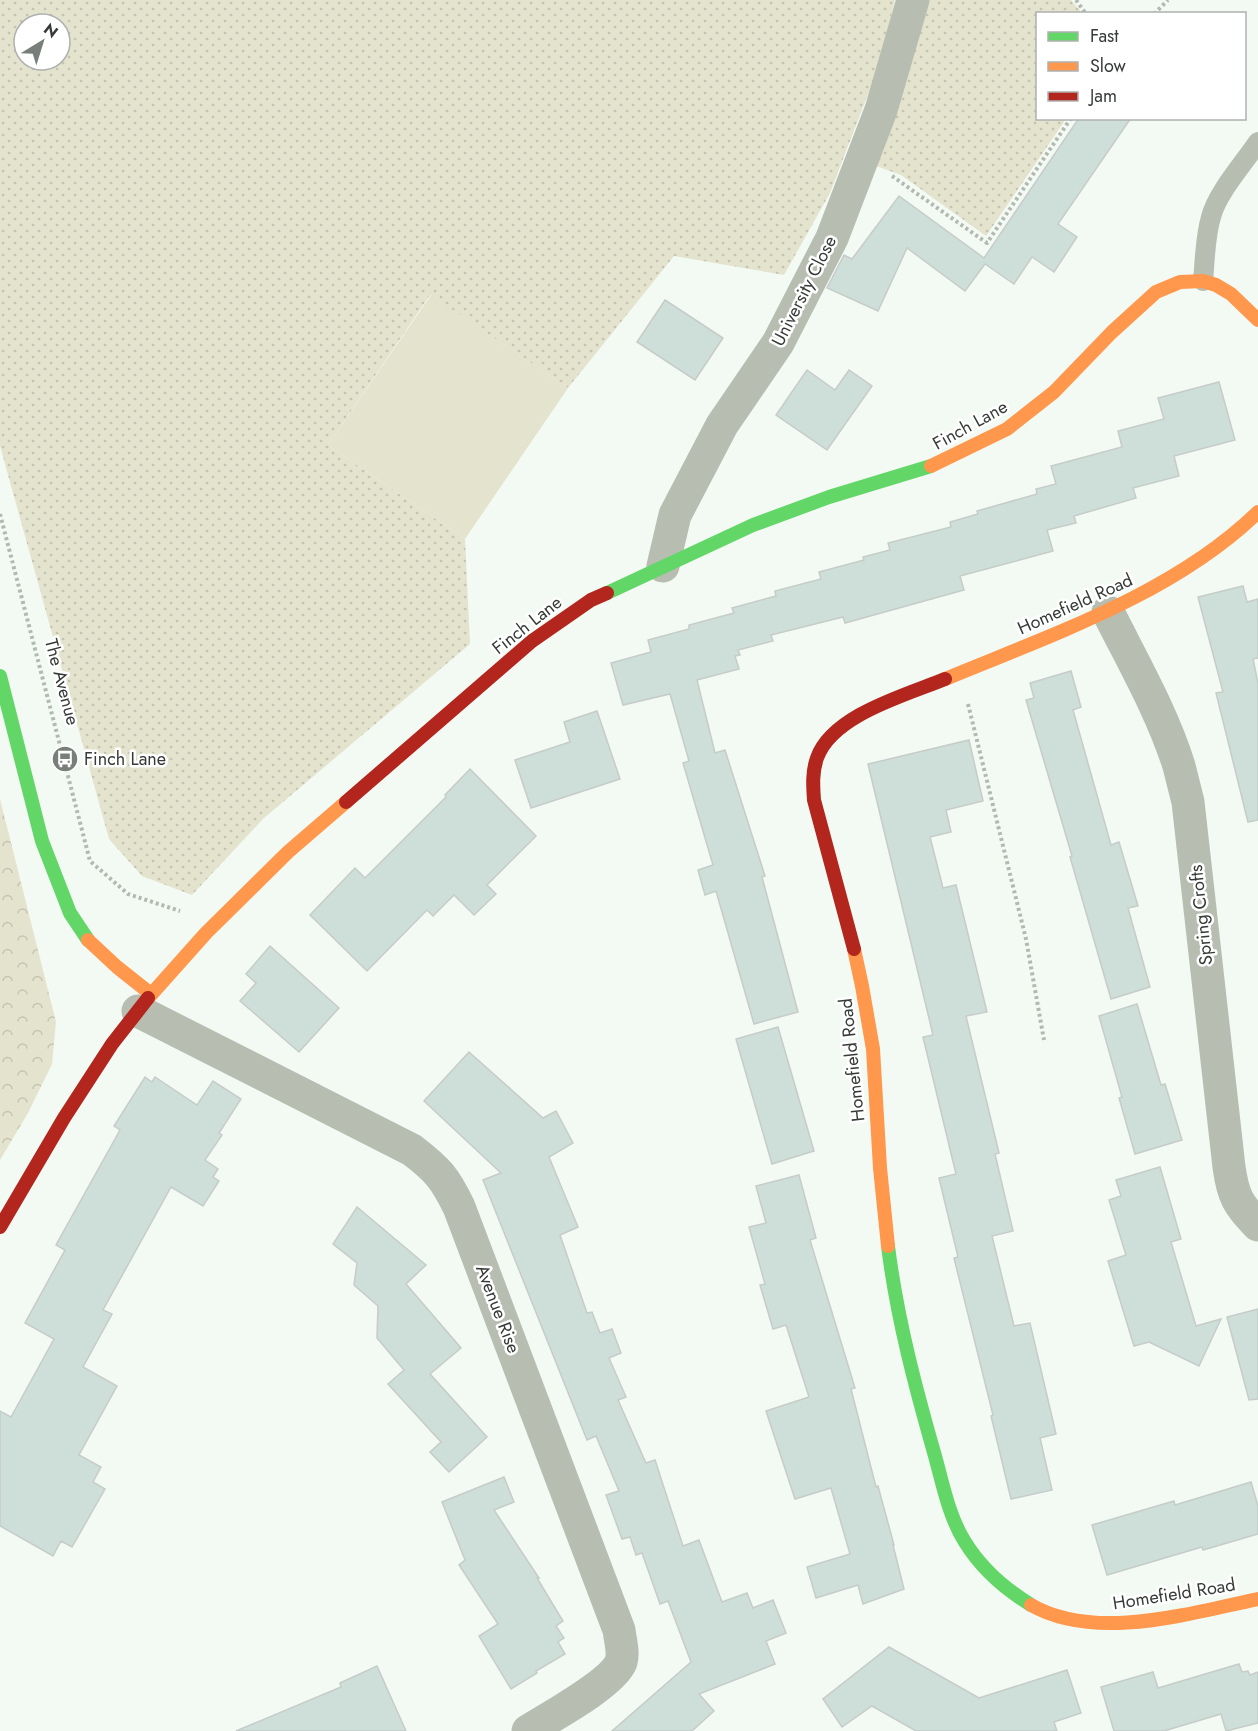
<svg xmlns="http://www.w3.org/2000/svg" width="1258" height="1731" font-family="Jost,sans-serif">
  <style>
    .grass { fill: url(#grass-dots); fill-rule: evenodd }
    .park { fill: url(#park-crowns) }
    .pitch { fill: #e4e3cd }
    .building { fill: #ceded8; stroke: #c6ccc9; stroke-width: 1.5 }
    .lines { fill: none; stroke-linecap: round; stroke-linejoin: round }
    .path { stroke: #b3b9b0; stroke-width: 4; stroke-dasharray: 3 3; stroke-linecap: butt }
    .lane { stroke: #b7bdb1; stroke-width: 20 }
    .street { stroke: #b7bdb1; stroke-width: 33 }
    .fast { stroke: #63d668; stroke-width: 14 }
    .slow { stroke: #ff974d; stroke-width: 14 }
    .jam { stroke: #b3261e; stroke-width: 14 }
    .labels { text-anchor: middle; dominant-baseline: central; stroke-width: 5; stroke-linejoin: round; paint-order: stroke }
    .street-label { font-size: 18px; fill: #363b37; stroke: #fff }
    .poi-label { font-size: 18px; fill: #363b37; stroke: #fff; text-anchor: start }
  </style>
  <defs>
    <pattern id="grass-dots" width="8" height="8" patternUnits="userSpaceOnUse" patternTransform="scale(1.5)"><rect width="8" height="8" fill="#e4e3cd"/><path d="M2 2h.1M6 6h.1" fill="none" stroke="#c4c4b1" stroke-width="1.8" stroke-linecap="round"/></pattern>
    <pattern id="park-crowns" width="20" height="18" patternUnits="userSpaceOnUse" patternTransform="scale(1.5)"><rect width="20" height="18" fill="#e4e3cd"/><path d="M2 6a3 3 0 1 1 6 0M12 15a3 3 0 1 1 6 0" fill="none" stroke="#c4c4b1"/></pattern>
  </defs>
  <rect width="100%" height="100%" fill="#f3faf4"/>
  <g class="grass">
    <path d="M0,0H895L880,63L830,193L784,275L674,256L568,388L430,295L328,445L465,539L470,644L264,818L192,895L142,876L109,839L0,446ZM24,24H60V60H24Z"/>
    <polygon points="928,0 1071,0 1082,13 1038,14 1038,118 1066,119 986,236 901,175 876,166"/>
  </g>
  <polygon class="park" points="0,799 56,1022 52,1064 28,1113 0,1160"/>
  <polygon class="pitch" points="431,295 568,388 465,539 328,445"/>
  <g class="building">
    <polygon points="1079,118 1131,118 1058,224 1077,237 1054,272 1032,257 1014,284 985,264 965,291 907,248 878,311 827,288 844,255 852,259 899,196 984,258"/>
    <polygon points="665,300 723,338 695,380 637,342"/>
    <polygon points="807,370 835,390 849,370 872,386 827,450 776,415"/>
    <polygon points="1219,382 1235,440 1174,456 1179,476 1133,488 1136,498 1074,516 1076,523 1047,530 1053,551 960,576 964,590 845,623 843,617 771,635 773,641 738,650 740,655 735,656 739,669 697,680 715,753 725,750 765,876 762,877 798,1012 754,1024 716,891 705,895 698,870 713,865 683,763 689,761 670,694 623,705 611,663 651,652 648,640 689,629 689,625 734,613 732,608 776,596 775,591 821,579 819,572 864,560 863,557 890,550 888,543 951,527 950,522 978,514 977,511 1037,494 1036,489 1056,484 1051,466 1122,447 1118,431 1164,419 1158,398"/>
    <polygon points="1243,586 1247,602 1258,599 1258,658 1253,659 1258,683 1258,820 1248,822 1216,693 1223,692 1198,597"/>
    <polygon points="1071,671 1081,707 1073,710 1111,845 1119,842 1138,906 1128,908 1150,987 1111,999 1070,857 1072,856 1026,700 1034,698 1030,683"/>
    <polygon points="597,711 620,779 531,808 515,760 570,742 564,722"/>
    <polygon points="969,740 983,801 946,810 951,832 930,837 943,888 956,885 987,1012 966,1016 999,1153 995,1154 1013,1231 992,1236 1014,1326 1030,1323 1056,1434 1040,1438 1052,1490 1011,1499 991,1416 993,1415 954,1258 958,1257 939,1178 956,1174 923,1037 933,1035 868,764"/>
    <polygon points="470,769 536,836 487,885 496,894 474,915 454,895 433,916 427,910 367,971 310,915 355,868 365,878 446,797 445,795"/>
    <polygon points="270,946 339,1008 299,1052 240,1001 256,983 246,974"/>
    <polygon points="1137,1004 1161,1085 1165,1084 1182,1140 1135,1154 1119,1098 1122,1097 1099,1016"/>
    <polygon points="778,1027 814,1151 772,1164 736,1039"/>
    <polygon points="469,1052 543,1118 556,1111 573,1143 549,1157 578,1227 560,1235 587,1313 592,1312 600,1333 612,1329 621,1353 609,1358 626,1397 618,1400 646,1463 655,1460 683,1546 699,1540 722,1602 747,1593 753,1608 773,1600 786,1633 766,1641 775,1664 699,1694 714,1711 692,1731 612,1731 691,1662 668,1601 660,1604 642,1553 636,1555 630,1537 622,1539 606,1495 619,1491 596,1436 587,1440 483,1180 501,1173 424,1101"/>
    <polygon points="145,1077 152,1082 155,1077 197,1105 213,1081 241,1099 219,1133 222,1135 205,1160 218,1169 213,1177 219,1181 203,1206 171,1187 103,1310 112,1314 83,1367 117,1386 79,1455 101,1467 93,1482 105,1489 72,1547 61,1541 53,1556 0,1526 0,1411 11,1417 54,1339 25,1323 65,1250 56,1245 120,1130 114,1126"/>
    <polygon points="1160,1167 1181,1239 1171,1242 1196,1326 1221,1319 1199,1366 1149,1342 1134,1346 1108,1261 1126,1255 1109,1200 1121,1196 1116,1180"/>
    <polygon points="799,1175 816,1238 810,1240 855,1388 851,1389 876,1487 878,1486 894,1545 893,1545 904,1589 863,1604 858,1585 816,1598 807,1567 850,1554 831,1488 795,1499 766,1411 809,1397 786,1325 773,1329 760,1285 765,1284 749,1227 766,1223 756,1186"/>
    <polygon points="357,1207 426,1265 406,1284 461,1348 430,1374 487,1437 449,1472 430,1452 441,1442 388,1384 404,1370 377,1338 378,1306 354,1285 357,1263 333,1244"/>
    <polygon points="1258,1309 1258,1399 1249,1400 1227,1317"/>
    <polygon points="504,1477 514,1502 494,1510 539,1578 537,1578 563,1621 556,1626 564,1638 558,1642 565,1654 536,1671 537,1673 511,1689 479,1636 498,1624 459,1565 465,1560 442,1502"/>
    <polygon points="1251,1482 1258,1506 1258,1534 1203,1550 1202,1547 1107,1575 1092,1525 1174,1501 1175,1505"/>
    <polygon points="889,1647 979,1698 1067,1670 1081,1713 1054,1722 1057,1731 916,1731 872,1706 842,1727 823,1699"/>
    <polygon points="1239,1664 1242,1672 1248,1671 1250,1675 1258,1672 1258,1723 1226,1731 1221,1714 1164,1731 1114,1731 1101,1687 1153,1672 1158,1688"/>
    <polygon points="377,1666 406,1731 236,1731 341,1687 340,1683"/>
  </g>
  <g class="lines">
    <g class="path">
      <polyline points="1076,0 1086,14"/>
      <polyline points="1154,14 1168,0"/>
      <polyline points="892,176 987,243 1071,118"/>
      <polyline points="0,514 90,861 128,894 180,911"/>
      <polyline points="968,704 1026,939 1044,1040"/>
    </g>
    <path class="lane" d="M1203,281C1205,260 1205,237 1211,217C1217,193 1244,163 1258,142"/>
    <g class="street">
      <polyline points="663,566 675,515 722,425 778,343 832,238 881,110 913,0"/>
      <path d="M1108,612C1133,662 1162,712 1179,766C1182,778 1185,790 1188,802L1229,1167C1233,1196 1238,1205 1258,1225"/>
      <path d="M138,1011L412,1150C438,1170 445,1178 459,1207L619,1630C620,1639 624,1653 621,1662C612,1684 550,1717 528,1731"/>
    </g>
    <g class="fast">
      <polyline points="607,593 753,525 829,497 931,466"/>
      <polyline points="0,676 42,841 70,913 88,940"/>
      <path d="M888,1246C897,1318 915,1386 935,1456C943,1485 949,1517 965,1542C981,1568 1005,1589 1031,1605"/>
    </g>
    <g class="slow">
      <polyline points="931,466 1007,429 1054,392 1112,332 1156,292 1180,282 1203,281 1216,285 1231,294 1258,320"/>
      <path d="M945,679C1051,635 1175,593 1258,512"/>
      <polyline points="88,940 117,967 151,994"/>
      <polyline points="854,949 862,986 873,1049 880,1168 888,1246"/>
      <polyline points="148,998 206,933 288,852 346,802"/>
      <path d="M1031,1605C1096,1642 1190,1613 1258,1599"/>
    </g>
    <g class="jam">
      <polyline points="346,802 532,641 591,600 607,593"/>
      <path d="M854,949L814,800C813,786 812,772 817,758C832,715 906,695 945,679"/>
      <polyline points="0,1227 64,1118 112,1044 148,998"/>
    </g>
  </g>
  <defs>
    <symbol id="bus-disc" viewBox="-11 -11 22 22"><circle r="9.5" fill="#787e79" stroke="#fff"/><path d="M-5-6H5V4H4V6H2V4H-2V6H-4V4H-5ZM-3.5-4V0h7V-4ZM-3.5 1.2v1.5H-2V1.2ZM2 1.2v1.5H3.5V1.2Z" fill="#fff"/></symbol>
  </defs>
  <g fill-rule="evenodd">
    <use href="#bus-disc" x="50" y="744" width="30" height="30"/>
  </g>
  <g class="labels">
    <g class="street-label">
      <text transform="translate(804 291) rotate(-63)">University Close</text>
      <text transform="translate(970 425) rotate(-29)">Finch Lane</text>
      <text transform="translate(1075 604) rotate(-24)">Homefield Road</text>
      <text transform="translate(527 625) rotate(-38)">Finch Lane</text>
      <text transform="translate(62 682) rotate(75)">The Avenue</text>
      <text transform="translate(1201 915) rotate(-96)">Spring Crofts</text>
      <text transform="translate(852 1060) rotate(-96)">Homefield Road</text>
      <text transform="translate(498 1309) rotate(69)">Avenue Rise</text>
      <text transform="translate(1174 1594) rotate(-9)">Homefield Road</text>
    </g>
    <g class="poi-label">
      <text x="84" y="759">Finch Lane</text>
    </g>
  </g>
  <rect x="1036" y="12" width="210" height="108" fill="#ffffff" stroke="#afb1af" stroke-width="1.5"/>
  <rect x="1048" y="32" width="30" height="9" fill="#63d668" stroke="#afb1af" stroke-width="1.5"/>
  <text x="1090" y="42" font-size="18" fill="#363b37">Fast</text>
  <rect x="1048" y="62" width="30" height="9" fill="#ff974d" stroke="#afb1af" stroke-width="1.5"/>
  <text x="1090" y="72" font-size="18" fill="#363b37">Slow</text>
  <rect x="1048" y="92" width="30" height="9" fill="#b3261e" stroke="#afb1af" stroke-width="1.5"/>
  <text x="1090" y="102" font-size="18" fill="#363b37">Jam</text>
  <g transform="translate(42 42) rotate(38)"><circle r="28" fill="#ffffff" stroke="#afb1af" stroke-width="1.5"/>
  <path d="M0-4.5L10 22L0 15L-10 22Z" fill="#787e79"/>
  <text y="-9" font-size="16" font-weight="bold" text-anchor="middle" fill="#363b37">N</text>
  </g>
</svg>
